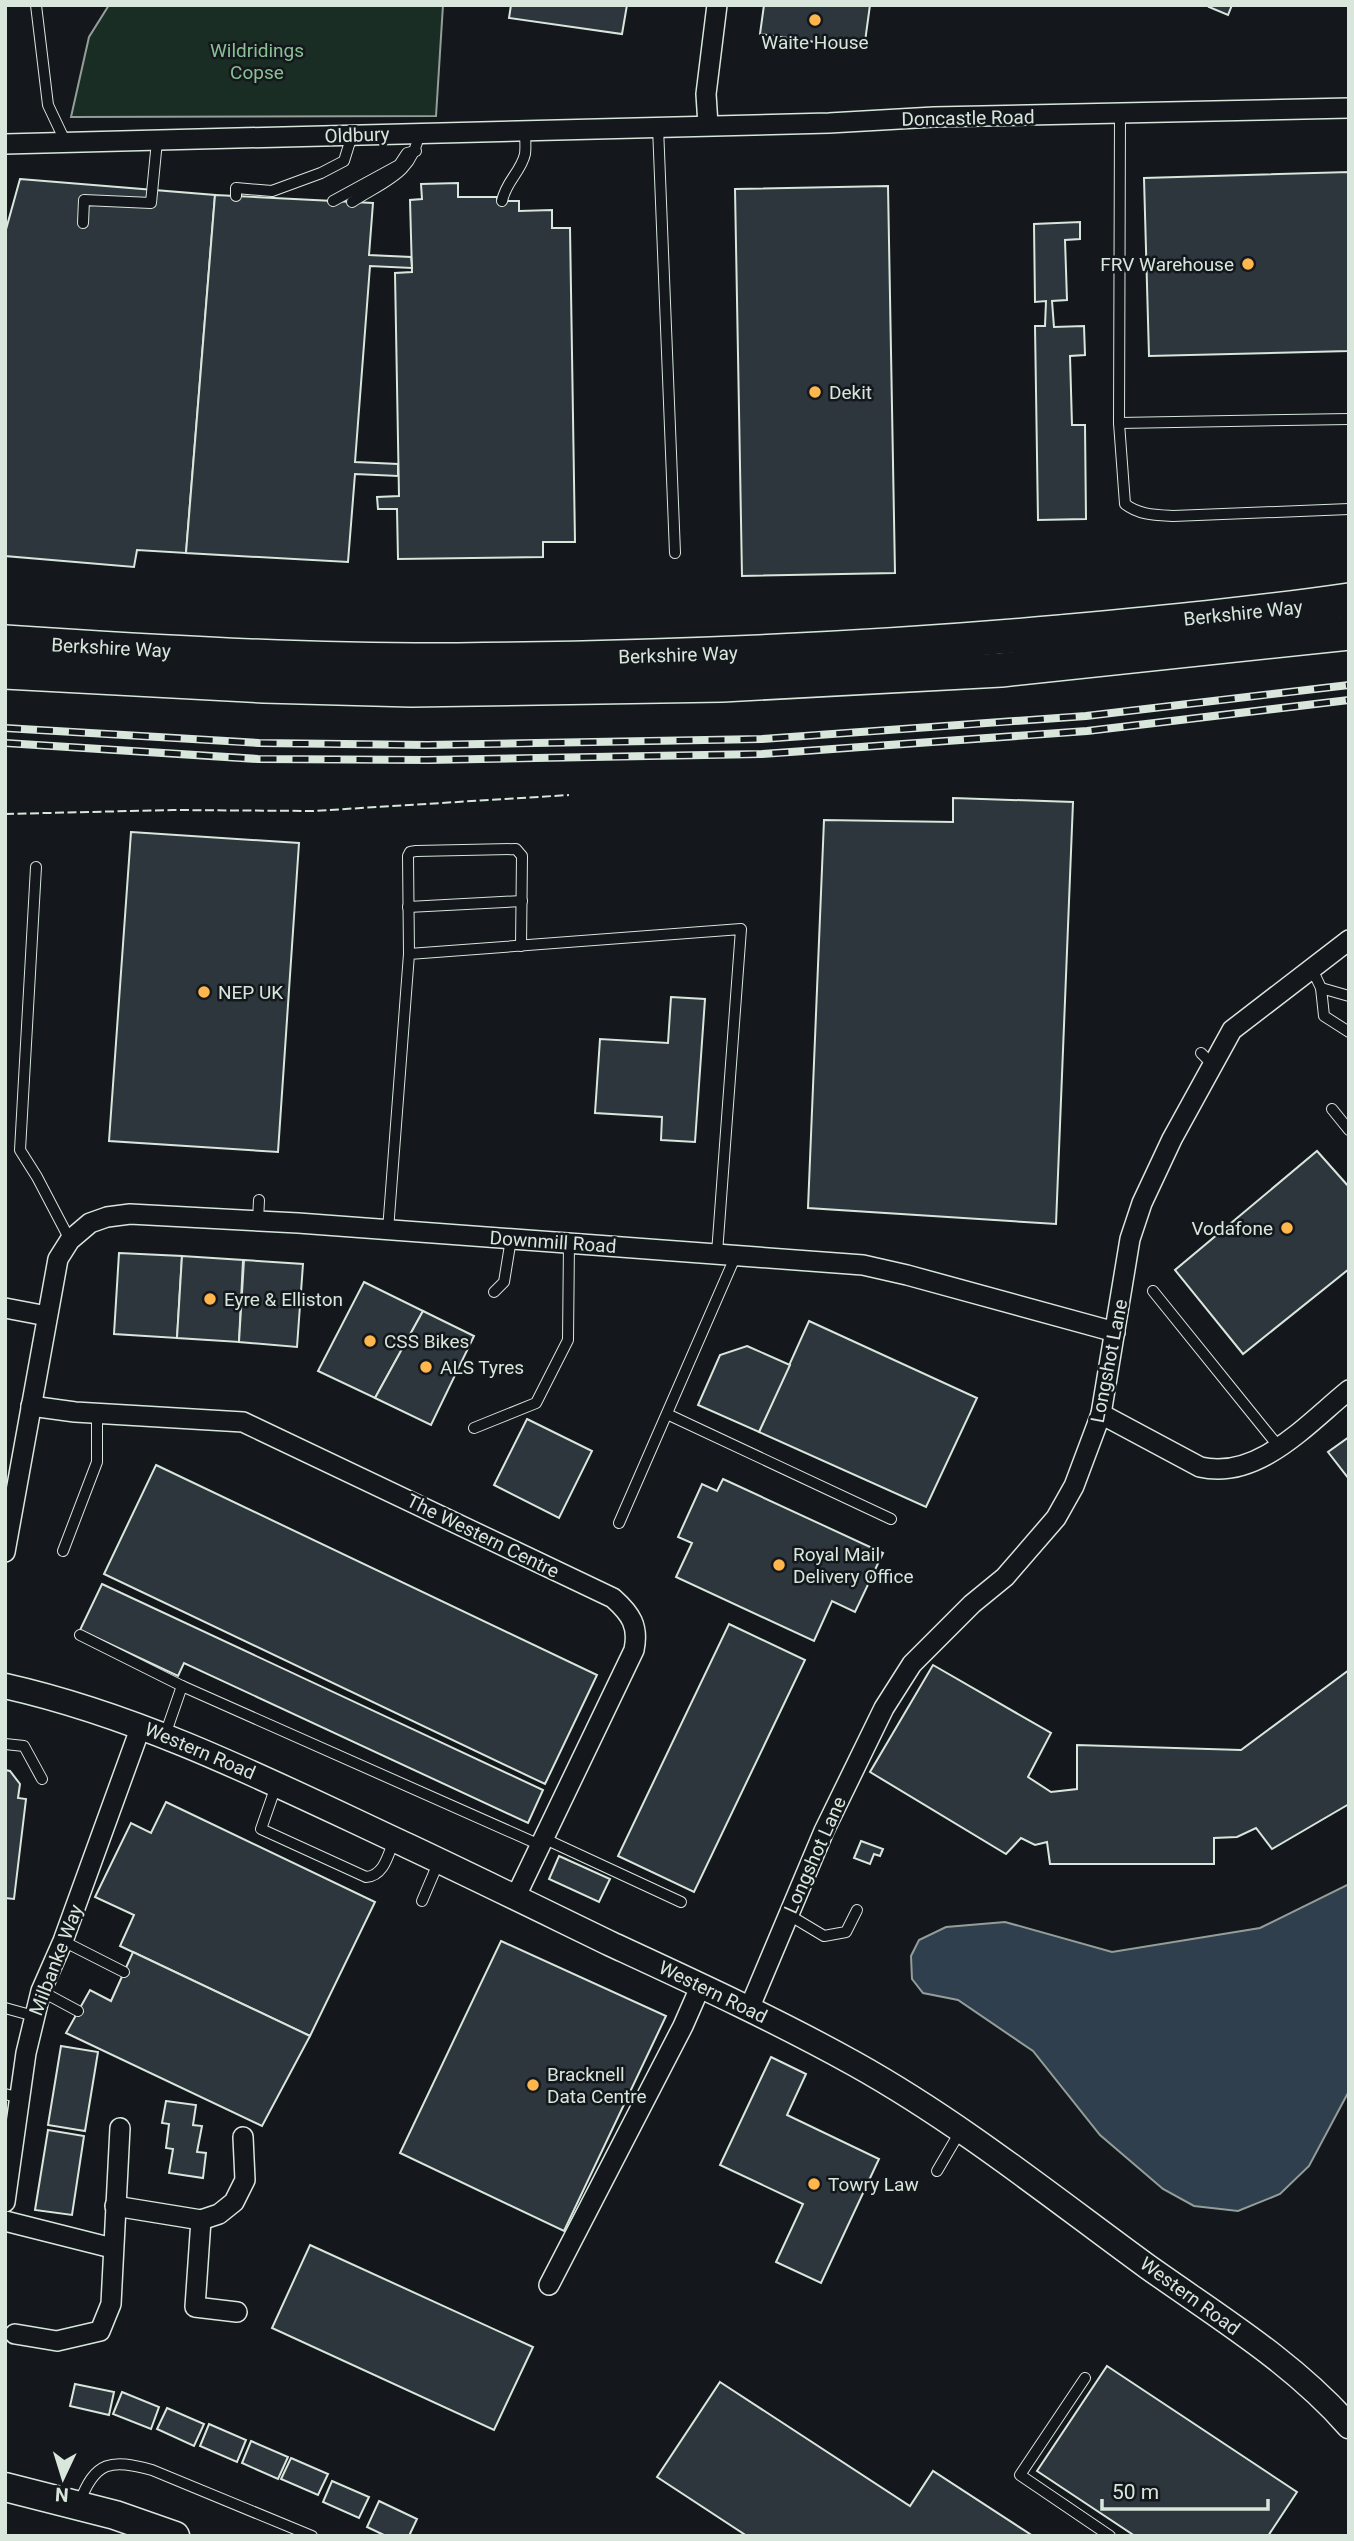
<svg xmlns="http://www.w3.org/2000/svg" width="1354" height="2541" font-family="Roboto,sans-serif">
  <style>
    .green { fill: #1a2d24; stroke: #939e99; stroke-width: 2 }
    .water { fill: #2f3f4d; stroke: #939e99; stroke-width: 2 }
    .building { fill: #2c363c; stroke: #d8e6dc; stroke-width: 2 }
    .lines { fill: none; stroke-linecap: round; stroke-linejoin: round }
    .service-casing { stroke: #d8e6dc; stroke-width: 12 }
    .minor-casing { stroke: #d8e6dc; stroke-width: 22 }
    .tertiary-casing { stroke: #d8e6dc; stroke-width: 27 }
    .secondary-casing { stroke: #d8e6dc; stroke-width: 31 }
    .trunk-casing { stroke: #d8e6dc; stroke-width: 36 }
    .service { stroke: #14181c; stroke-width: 10 }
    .minor { stroke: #14181c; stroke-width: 19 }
    .tertiary { stroke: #14181c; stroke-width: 24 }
    .secondary { stroke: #14181c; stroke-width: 28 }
    .trunk { stroke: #14181c; stroke-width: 33 }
    .rail-casing { stroke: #d8e6dc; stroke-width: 8 }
    .rail { stroke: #14181c; stroke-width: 5; stroke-dasharray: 16; stroke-linecap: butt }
    .fence { stroke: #d8e6dc; stroke-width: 2; stroke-dasharray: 9 3.5; stroke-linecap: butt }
    .poi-dot { fill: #ffb74d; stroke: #14181c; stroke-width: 2.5 }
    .labels { text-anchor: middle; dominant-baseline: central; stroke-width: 5; stroke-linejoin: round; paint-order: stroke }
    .poi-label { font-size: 19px; fill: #d8e6dc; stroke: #14181c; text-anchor: start }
    .park-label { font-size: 19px; fill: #8ac095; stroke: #14181c }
    .street-label { font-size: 19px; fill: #d8e6dc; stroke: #14181c }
  </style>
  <rect width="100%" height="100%" fill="#14181c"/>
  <polygon class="green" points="109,5 443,5 436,116 71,117 89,37"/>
  <polygon class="water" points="1349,1884 1349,2091 1309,2166 1280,2194 1238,2211 1194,2206 1163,2189 1100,2135 1033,2051 958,2000 923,1993 912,1979 911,1956 919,1940 946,1927 1005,1922 1112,1952 1260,1928"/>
  <g class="building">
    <polygon points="511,5 627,5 622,34 509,18"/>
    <polygon points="764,5 870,5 864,49 760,34"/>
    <polygon points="1210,5 1232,5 1228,15 1209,7"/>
    <polygon points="1349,172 1349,351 1149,356 1144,178"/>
    <polygon points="20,179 215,195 186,553 137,550 134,567 5,556 5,233"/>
    <polygon points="458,183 458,197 497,197 497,201 519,201 519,211 552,210 552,228 570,228 575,542 543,542 543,557 398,559 397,509 378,509 377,497 399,496 395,273 412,272 410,200 422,199 421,184"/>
    <polygon points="888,186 895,573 742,576 735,189"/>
    <polygon points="215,195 373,203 369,255 411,257 412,268 370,266 355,462 398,464 398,476 355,474 348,562 186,553"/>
    <polygon points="1080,222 1080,239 1065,240 1067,300 1052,301 1054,327 1084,326 1085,355 1070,356 1072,425 1085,425 1086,519 1038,520 1035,326 1045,326 1046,301 1035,302 1034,224"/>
    <polygon points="953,798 1073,802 1056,1224 808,1208 824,820 953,822"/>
    <polygon points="131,832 299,843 278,1152 109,1141"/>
    <polygon points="671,997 705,999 695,1142 661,1140 662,1117 595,1113 600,1039 668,1043"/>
    <polygon points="1317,1151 1349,1187 1349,1269 1243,1354 1175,1270"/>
    <polygon points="119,1253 182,1256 177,1338 114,1334"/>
    <polygon points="182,1256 243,1260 239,1342 177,1338"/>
    <polygon points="244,1260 303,1264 297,1347 239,1342"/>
    <polygon points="364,1282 423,1311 375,1398 318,1371"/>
    <polygon points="423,1311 474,1336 431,1425 375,1398"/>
    <polygon points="809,1321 977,1398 926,1507 759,1432"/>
    <polygon points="747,1346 790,1365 759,1432 698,1405 720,1355"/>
    <polygon points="527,1419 592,1451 559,1518 494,1485"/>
    <polygon points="1349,1437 1349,1479 1328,1452"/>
    <polygon points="156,1465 597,1675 545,1784 104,1574"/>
    <polygon points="723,1479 883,1553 855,1612 832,1601 814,1641 676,1577 692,1543 678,1537 702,1484 717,1491"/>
    <polygon points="102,1584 543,1790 528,1823 184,1663 178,1676 80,1630"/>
    <polygon points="729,1624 805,1660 694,1892 618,1856"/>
    <polygon points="933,1665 1051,1733 1028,1777 1051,1792 1077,1789 1077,1745 1241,1750 1349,1670 1349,1804 1272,1849 1256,1828 1237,1837 1214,1838 1214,1864 1050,1864 1047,1842 1035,1845 1021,1838 1006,1854 870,1772"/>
    <polygon points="5,1770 10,1771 20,1784 18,1798 26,1799 14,1899 5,1898"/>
    <polygon points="166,1802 375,1902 310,2036 120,1946 134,1915 95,1897 131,1823 151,1833"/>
    <polygon points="861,1841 883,1849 880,1856 874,1854 870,1864 854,1858"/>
    <polygon points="559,1856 610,1879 599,1902 549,1879"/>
    <polygon points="501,1941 666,2016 564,2231 400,2153"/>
    <polygon points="133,1952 310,2036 262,2126 66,2033 90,1990 111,2001"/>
    <polygon points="61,2046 98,2052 85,2131 48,2125"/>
    <polygon points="771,2057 806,2074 787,2115 879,2159 821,2283 776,2262 803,2204 720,2165"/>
    <polygon points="166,2101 196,2105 193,2125 202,2126 197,2152 206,2153 203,2178 169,2173 173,2149 166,2148 169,2124 162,2123"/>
    <polygon points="48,2130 84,2136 72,2215 35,2210"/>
    <polygon points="310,2245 533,2347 494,2430 272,2328"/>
    <polygon points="1107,2366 1297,2492 1268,2536 1135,2536 1037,2471"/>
    <polygon points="720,2382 910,2506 933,2471 1033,2536 747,2536 657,2477"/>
    <polygon points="75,2384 114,2392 109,2415 70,2406"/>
    <polygon points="122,2392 159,2407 151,2429 113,2414"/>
    <polygon points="167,2408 204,2424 194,2446 157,2429"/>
    <polygon points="209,2424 246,2440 237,2462 200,2446"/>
    <polygon points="251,2441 288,2457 278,2479 242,2463"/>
    <polygon points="291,2458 328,2474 318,2495 281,2479"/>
    <polygon points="332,2481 369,2497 359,2518 323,2502"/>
    <polygon points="379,2501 417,2519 409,2536 386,2536 367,2527"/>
  </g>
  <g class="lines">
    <defs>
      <g id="service">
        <polyline points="36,5 48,105 66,143"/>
        <path d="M1120,115L1119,423L1125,504C1139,515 1155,515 1173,516L1349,509"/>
        <polyline points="658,127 675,553"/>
        <polyline points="236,196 236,188 272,191 321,173 344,161 352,135"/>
        <polyline points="333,201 399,165 407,153 416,151"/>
        <path d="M502,201C506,181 521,172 525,154C526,147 525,139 525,131"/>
        <path d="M352,202C384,181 413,174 419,133"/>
        <polyline points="83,223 84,200 151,203 157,141"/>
        <polyline points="1119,423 1349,419"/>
        <polyline points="36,867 20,1150 37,1177 70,1240"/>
        <polyline points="408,907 522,901"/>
        <polyline points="409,954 408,856 410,852 416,851 516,849 522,856 521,946"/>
        <polyline points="1312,969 1321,988 1349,996"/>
        <polyline points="1321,988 1324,1016 1349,1032"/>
        <polyline points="1201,1053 1213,1065"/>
        <polyline points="1332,1109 1349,1130"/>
        <polyline points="258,1221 259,1200"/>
        <polyline points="388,1230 409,954 741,929 717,1253"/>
        <polyline points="1153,1291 1279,1447"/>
        <polyline points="494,1292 504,1282 511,1239"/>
        <polyline points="667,1414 891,1519"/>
        <polyline points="474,1428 536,1403 568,1340 569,1242"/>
        <polyline points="619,1523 736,1255"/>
        <polyline points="63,1551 97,1462 97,1414"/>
        <polyline points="80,1635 182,1686 540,1845"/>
        <polyline points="165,1735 182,1686"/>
        <polyline points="5,1744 24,1746 42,1779"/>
        <path d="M276,1786L261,1829L366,1877C384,1876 388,1855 394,1840"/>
        <polyline points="543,1838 681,1902"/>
        <polyline points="422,1901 439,1861"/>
        <polyline points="789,1915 824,1936 846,1932 857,1910"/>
        <polyline points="63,1941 124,1972"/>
        <polyline points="41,1991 78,2011"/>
        <polyline points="5,2008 34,2016"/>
        <polyline points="5,2094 20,2098"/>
        <polyline points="937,2171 961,2130"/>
        <polyline points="1085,2378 1020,2475 1110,2536"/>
        <path d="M79,2504C95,2460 111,2459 152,2470L312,2536"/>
      </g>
      <g id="minor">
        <polyline points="708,125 706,94 717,5"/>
        <polyline points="5,144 829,123 934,117 1349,108"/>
        <polyline points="5,1308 47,1316"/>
        <path d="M31,1406L75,1412L243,1422L613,1598C631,1614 639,1626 634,1650L516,1896"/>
        <path d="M1101,1414L1200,1467C1258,1481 1308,1423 1349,1390"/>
        <polyline points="5,1552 58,1259 70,1240 90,1223 107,1217 130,1214 298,1223 863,1265 907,1275 1115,1332"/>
        <polyline points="749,2009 824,1831 884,1708 912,1664 972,1604 1005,1577 1056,1518 1074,1486 1101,1414 1130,1239 1142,1203 1172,1139 1232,1030 1349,940"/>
        <polyline points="5,2202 26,2053 41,1991 63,1941 141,1726"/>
        <polyline points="115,2206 201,2220 219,2214 234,2202 245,2180 243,2137"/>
        <polyline points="201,2220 195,2307 237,2312"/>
        <polyline points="5,2221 112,2248"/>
        <polyline points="549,2285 683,2026 701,1985"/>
        <polyline points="15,2334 57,2341 100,2331 111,2304 120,2128"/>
      </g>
      <path id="tertiary" d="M5,1686C147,1718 277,1785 408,1846C476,1878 543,1911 611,1944C693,1982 776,2020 855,2064C959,2122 1052,2197 1148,2267C1217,2316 1293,2362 1349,2426"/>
      <polyline id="secondary" points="5,2487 115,2515 175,2536"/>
      <g id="trunk">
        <path d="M5,642C156,652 307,661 458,660C659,658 860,650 1060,632C1156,623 1253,614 1349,600"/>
        <polyline points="5,672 264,686 411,690 722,685 1001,670 1349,633"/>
      </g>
    </defs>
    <use href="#service" class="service-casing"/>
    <use href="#minor" class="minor-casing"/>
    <use href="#tertiary" class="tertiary-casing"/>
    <use href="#secondary" class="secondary-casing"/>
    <use href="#trunk" class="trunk-casing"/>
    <use href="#service" class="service"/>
    <use href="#minor" class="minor"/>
    <use href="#tertiary" class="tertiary"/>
    <use href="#secondary" class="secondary"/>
    <use href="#trunk" class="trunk"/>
    <defs>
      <g id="rail">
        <polyline points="5,728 259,743 428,745 762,739 1086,716 1349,685"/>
        <polyline points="5,743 258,759 428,760 762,754 1087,731 1349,700"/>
      </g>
    </defs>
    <use href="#rail" class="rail-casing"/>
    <use href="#rail" class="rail"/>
    <polyline class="fence" points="5,814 173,810 313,811 569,795"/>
  </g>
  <g class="poi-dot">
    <circle cx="815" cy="20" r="7"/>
    <circle cx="1248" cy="264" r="7"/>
    <circle cx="815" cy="392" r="7"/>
    <circle cx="204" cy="992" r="7"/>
    <circle cx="1287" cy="1228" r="7"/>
    <circle cx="210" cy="1299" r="7"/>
    <circle cx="370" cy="1341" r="7"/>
    <circle cx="426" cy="1367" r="7"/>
    <circle cx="779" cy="1565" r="7"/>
    <circle cx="533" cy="2085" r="7"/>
    <circle cx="814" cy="2184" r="7"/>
  </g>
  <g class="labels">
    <g class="poi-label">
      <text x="815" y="42" text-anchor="middle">Waite House</text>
      <text x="1234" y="264" text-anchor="end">FRV Warehouse</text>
      <text x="829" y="392">Dekit</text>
      <text x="218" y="992">NEP UK</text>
      <text x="1273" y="1228" text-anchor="end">Vodafone</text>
      <text x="224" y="1299">Eyre &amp; Elliston</text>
      <text x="384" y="1341">CSS Bikes</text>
      <text x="440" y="1367">ALS Tyres</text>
      <text x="793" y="1554">Royal Mail<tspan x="793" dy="22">Delivery Office</tspan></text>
      <text x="547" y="2074">Bracknell<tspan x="547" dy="22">Data Centre</tspan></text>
      <text x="828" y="2184">Towry Law</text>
    </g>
    <g class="park-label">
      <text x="257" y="50">Wildridings<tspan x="257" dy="22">Copse</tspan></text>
    </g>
    <g class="street-label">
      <text transform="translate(968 118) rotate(-1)">Doncastle Road</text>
      <text transform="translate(357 135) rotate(-2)">Oldbury</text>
      <text transform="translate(1243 613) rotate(-6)">Berkshire Way</text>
      <text transform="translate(111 648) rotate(3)">Berkshire Way</text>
      <text transform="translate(678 655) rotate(-2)">Berkshire Way</text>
      <text transform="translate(553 1242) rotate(4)">Downmill Road</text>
      <text transform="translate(1109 1361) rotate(-79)">Longshot Lane</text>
      <text transform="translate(483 1536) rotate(26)">The Western Centre</text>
      <text transform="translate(200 1751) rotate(23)">Western Road</text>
      <text transform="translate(815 1855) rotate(-66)">Longshot Lane</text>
      <text transform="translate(56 1960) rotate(-69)">Milbanke Way</text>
      <text transform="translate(713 1992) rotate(26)">Western Road</text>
      <text transform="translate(1190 2296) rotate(36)">Western Road</text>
    </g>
  </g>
  <rect width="1354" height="2541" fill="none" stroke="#d8e6dc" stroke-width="14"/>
  <g transform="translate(63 2478) rotate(184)" stroke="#14181c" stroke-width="5" paint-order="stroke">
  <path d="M0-5L12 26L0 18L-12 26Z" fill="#d8e6dc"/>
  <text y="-10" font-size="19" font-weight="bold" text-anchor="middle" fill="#d8e6dc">N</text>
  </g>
  <path d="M1102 2499v10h166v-10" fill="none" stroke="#d8e6dc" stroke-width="3.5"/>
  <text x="1112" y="2499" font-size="21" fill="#d8e6dc" stroke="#14181c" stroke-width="5" paint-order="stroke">50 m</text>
</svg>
